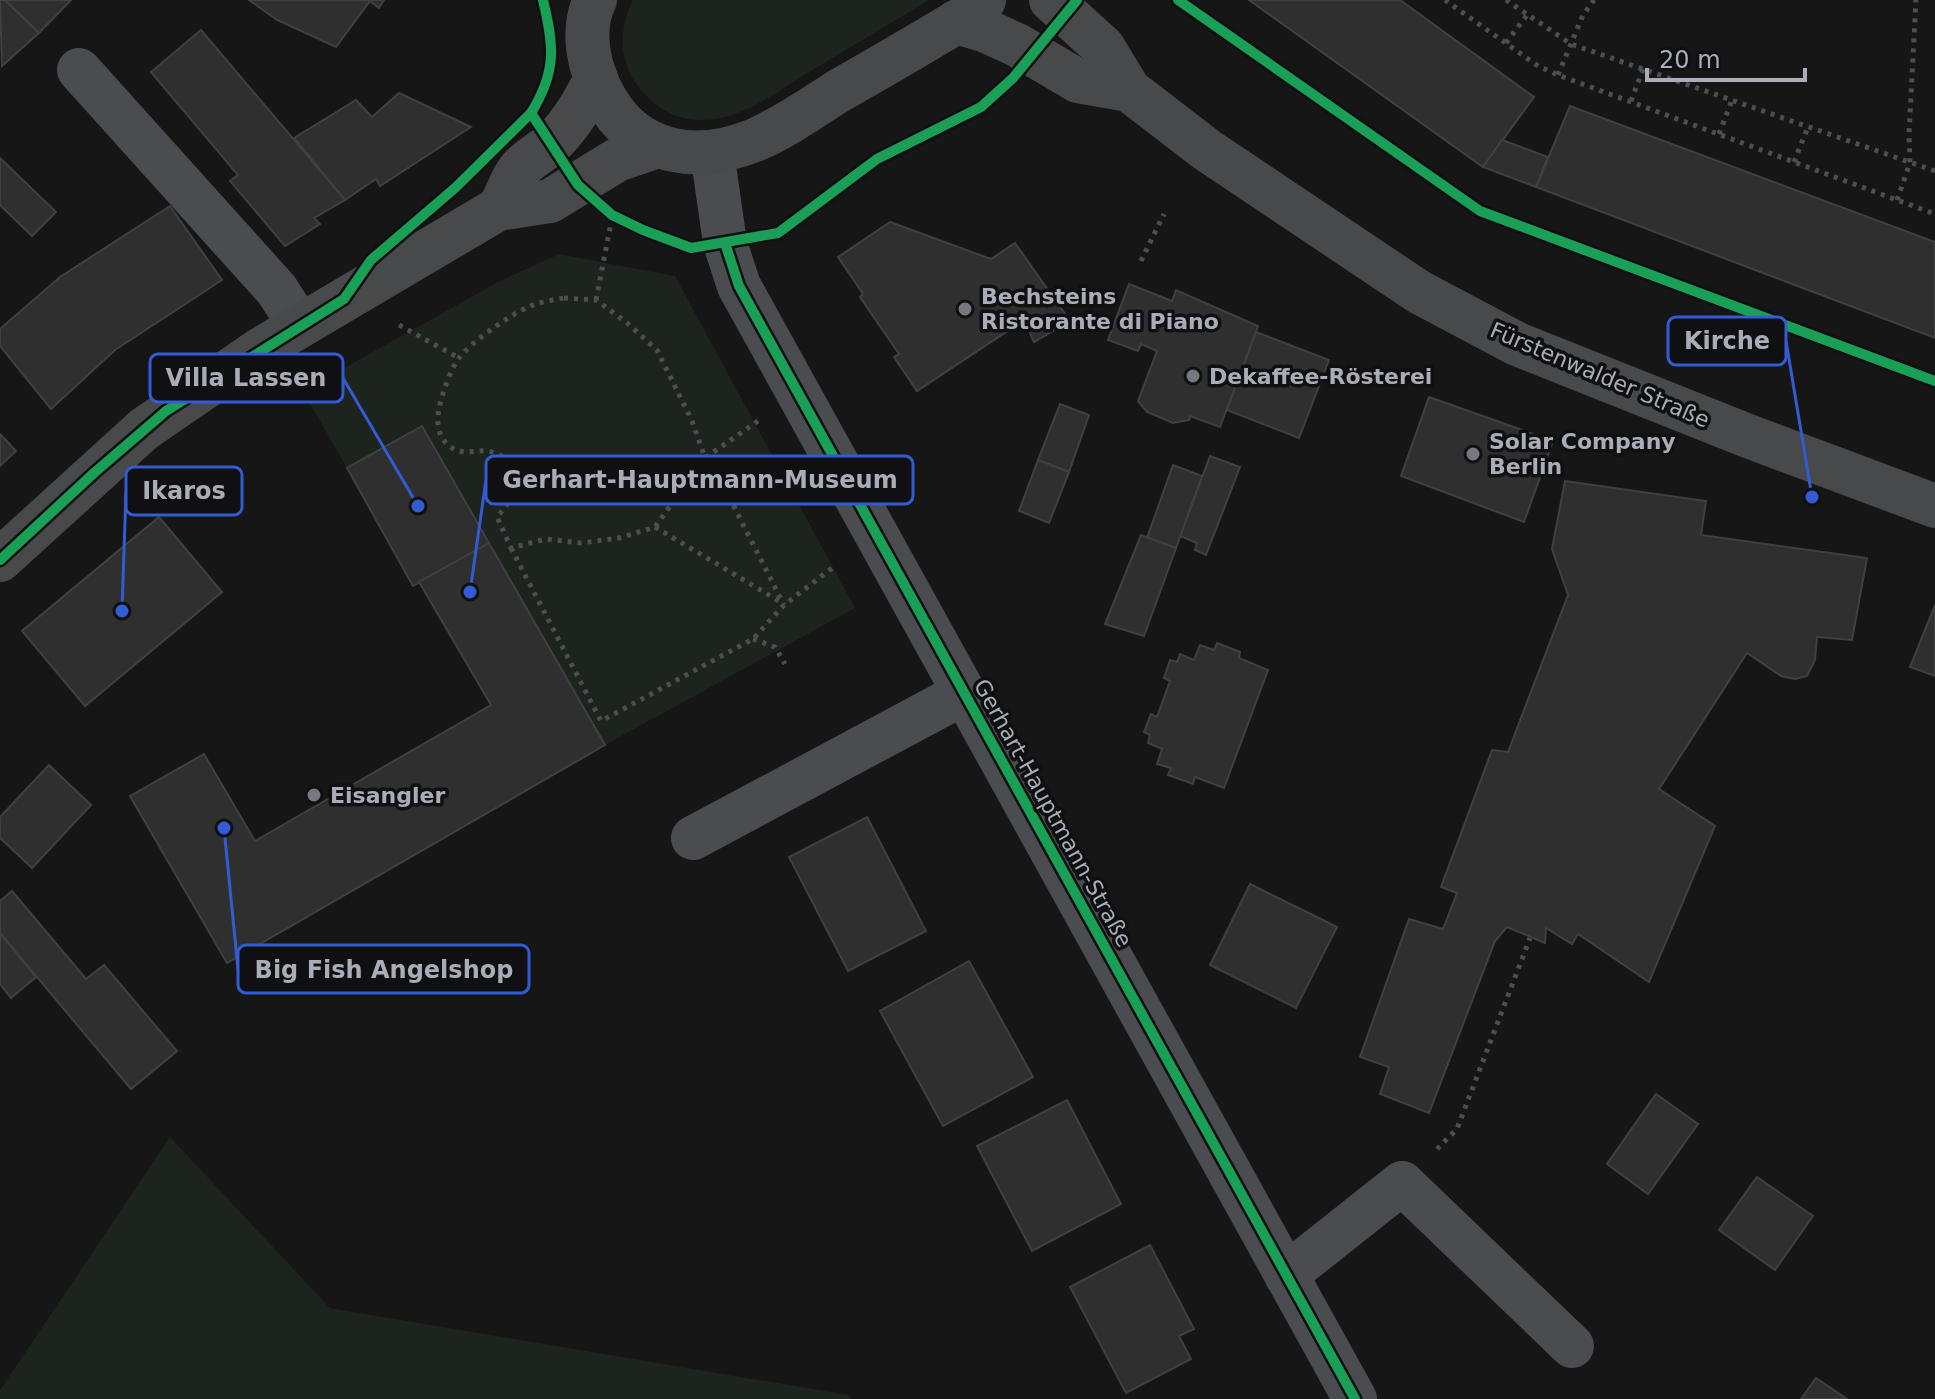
<svg xmlns="http://www.w3.org/2000/svg" width="1935" height="1399" font-family="'DejaVu Sans',sans-serif">
  <style>
    .green { fill: #1d231d }
    .building { fill: #2f2f30; stroke: #3e4042; stroke-width: 2 }
    .lines { fill: none; stroke-linecap: round; stroke-linejoin: round }
    .path { stroke: #4c4e51; stroke-width: 5; stroke-dasharray: 4 6; stroke-linecap: butt }
    .minor { stroke: #4a4c4f; stroke-width: 44 }
    .major { stroke: #48494b; stroke-width: 44 }
    .cycleway-casing { stroke: #101012; stroke-width: 15 }
    .cycleway { stroke: #1a9f57; stroke-width: 10 }
    .poi-dot { fill: #75787f; stroke: #101012; stroke-width: 3 }
    .labels { text-anchor: middle; dominant-baseline: central; stroke-width: 7; stroke-linejoin: round; paint-order: stroke }
    .poi-label { font-size: 22px; font-weight: bold; fill: #a8adb7; stroke: #101012; text-anchor: start }
    .street-label { font-size: 22px; fill: #a8adb7; stroke: #101012 }
    .leader { fill: none; stroke: #325cd3; stroke-width: 3 }
    .callout-dot { fill: #325cd3; stroke: #101012; stroke-width: 3 }
    .callout { fill: #101012; stroke: #325cd3; stroke-width: 3 }
    .callout-label { font-size: 24px; text-anchor: middle; font-weight: bold; fill: #a8adb7 }
  </style>
  <rect width="100%" height="100%" fill="#161616"/>
  <g class="green">
    <path d="M633,0H929C891,23 852,46 814,69C782,88 744,119 705,120C675,121 655,108 638,86C618,61 619,27 633,0Z"/>
    <polygon points="559,254 675,276 855,608 605,745 423,426 347,468 303,391 500,281"/>
    <polygon points="170,1137 330,1308 848,1395 852,1399 0,1399 0,1390"/>
  </g>
  <g class="building">
    <polygon points="0,0 5,0 39,33 2,66"/>
    <polygon points="5,0 71,0 39,33"/>
    <polygon points="249,0 384,0 379,8 370,1 336,47 277,20"/>
    <polygon points="1249,0 1400,0 1534,97 1483,167"/>
    <polygon points="201,30 345,200 314,218 320,224 285,246 230,181 238,175 151,72"/>
    <polygon points="399,93 471,127 380,186 376,179 345,200 294,138 356,100 372,117"/>
    <polygon points="1570,106 1935,242 1935,338 1536,187"/>
    <polygon points="1502,140 1548,157 1536,187 1483,167"/>
    <polygon points="0,158 56,212 32,236 0,205"/>
    <polygon points="170,206 222,280 115,350 51,409 0,346 0,329 60,277"/>
    <polygon points="890,222 991,259 1015,243 1070,321 1034,342 1024,320 917,391 894,357 899,354 860,297 863,294 838,257"/>
    <polygon points="1129,284 1172,301 1176,290 1258,326 1220,427 1190,416 1189,420 1173,423 1147,412 1138,401 1157,351 1141,344 1138,351 1108,340"/>
    <polygon points="1256,332 1329,360 1299,438 1227,410"/>
    <polygon points="1429,397 1553,441 1524,522 1401,476"/>
    <polygon points="1060,404 1089,415 1069,472 1038,460"/>
    <polygon points="422,426 489,543 413,586 347,468"/>
    <polygon points="0,434 16,451 0,466"/>
    <polygon points="1210,456 1240,467 1206,555 1195,550 1197,543 1180,536"/>
    <polygon points="1038,460 1069,472 1049,523 1019,511"/>
    <polygon points="1173,465 1202,476 1176,548 1147,538"/>
    <polygon points="1565,481 1706,501 1701,535 1867,558 1852,640 1817,637 1815,660 1807,676 1795,679 1781,676 1747,653 1659,789 1715,826 1649,982 1578,934 1572,944 1546,928 1545,943 1507,927 1495,941 1429,1113 1380,1094 1389,1067 1360,1057 1409,919 1443,929 1457,893 1441,887 1492,750 1508,752 1568,595 1552,549"/>
    <polygon points="159,517 222,592 85,706 22,631"/>
    <polygon points="1141,535 1176,548 1144,636 1105,624"/>
    <polygon points="489,543 605,745 227,963 130,796 204,754 255,841 491,705 419,582"/>
    <polygon points="1935,605 1935,676 1910,667"/>
    <polygon points="1217,643 1240,652 1239,658 1268,670 1224,788 1195,777 1193,784 1168,775 1171,768 1157,764 1162,749 1148,743 1150,735 1144,732 1151,714 1157,717 1170,681 1164,678 1170,660 1177,662 1180,654 1194,660 1200,645 1214,650"/>
    <polygon points="49,765 91,805 32,868 0,838 0,817"/>
    <polygon points="867,817 926,931 848,971 789,857"/>
    <polygon points="1250,884 1337,927 1296,1008 1210,965"/>
    <polygon points="12,891 86,979 104,965 177,1051 131,1089 0,933 0,901"/>
    <polygon points="0,933 36,977 11,998 0,984"/>
    <polygon points="969,961 1033,1077 943,1126 880,1011"/>
    <polygon points="1656,1094 1698,1124 1648,1194 1607,1164"/>
    <polygon points="1067,1100 1121,1204 1032,1251 977,1146"/>
    <polygon points="1757,1177 1813,1216 1775,1270 1719,1230"/>
    <polygon points="1150,1245 1194,1329 1179,1336 1191,1359 1126,1393 1070,1287"/>
    <polygon points="1816,1378 1847,1399 1801,1399"/>
  </g>
  <g class="lines">
    <g class="path">
      <polyline points="1445,0 1538,66 1558,75 1935,214"/>
      <polyline points="1506,0 1571,44 1935,171"/>
      <polyline points="1506,43 1527,15"/>
      <polyline points="1558,75 1583,15 1594,0"/>
      <polyline points="1631,101 1643,69"/>
      <polyline points="1719,134 1732,100"/>
      <polyline points="1794,162 1808,127"/>
      <polyline points="1897,200 1910,163 1909,134 1916,0"/>
      <polyline points="1141,261 1164,214"/>
      <path d="M564,298L596,300L626,322L657,350L692,421L705,458L655,527L619,538L581,543L546,539L511,548L497,517L516,494L519,474C487,430 470,467 446,443C437,433 437,421 439,409C442,394 450,370 459,358C471,342 510,315 528,307C539,302 552,300 564,298Z"/>
      <polyline points="596,300 611,223"/>
      <polyline points="399,325 459,358"/>
      <polyline points="758,421 705,458 725,489 784,605"/>
      <polyline points="655,527 784,604"/>
      <polyline points="511,548 601,721 753,639 784,605 836,565"/>
      <polyline points="753,639 775,647 785,664"/>
      <polyline points="1437,1149 1457,1129 1530,938"/>
    </g>
    <g class="minor">
      <polyline points="79,70 277,290 300,326"/>
      <polyline points="712,152 725,243 739,286 1355,1399"/>
      <polyline points="693,838 964,693"/>
      <polyline points="1286,1275 1402,1183 1572,1346"/>
    </g>
    <g class="major">
      <path d="M595,0C580,31 589,71 606,100C638,156 699,163 755,140C785,127 813,107 840,90C881,67 921,43 962,19L984,0"/>
      <polyline points="1051,0 1103,47 1129,90 1207,150 1419,292 1517,344 1748,436 1935,506"/>
      <polyline points="956,22 984,30 1017,45 1078,81 1129,90"/>
      <path d="M498,209C507,198 509,182 519,170C528,158 543,152 553,142C572,123 584,102 596,78"/>
      <polyline points="0,560 144,429 261,349 498,209 550,201 617,160 658,146"/>
    </g>
    <defs>
      <g id="cycleway">
        <path d="M543,0C554,46 557,71 531,113L578,185L612,215L643,230L691,248L778,233L877,159L981,107L1013,78L1077,0"/>
        <polyline points="1178,0 1480,211 1935,381"/>
        <polyline points="725,243 739,286 1355,1399"/>
        <polyline points="0,560 94,473 166,411 344,299 371,260 455,188 531,113"/>
      </g>
    </defs>
    <use href="#cycleway" class="cycleway-casing"/>
    <use href="#cycleway" class="cycleway"/>
  </g>
  <g class="poi-dot">
    <circle cx="965" cy="309" r="8"/>
    <circle cx="1193" cy="376" r="8"/>
    <circle cx="1473" cy="454" r="8"/>
    <circle cx="314" cy="795" r="8"/>
  </g>
  <g class="labels">
    <g class="poi-label">
      <text x="981" y="296">Bechsteins<tspan x="981" dy="25">Ristorante di Piano</tspan></text>
      <text x="1209" y="376">Dekaffee-Rösterei</text>
      <text x="1489" y="441">Solar Company<tspan x="1489" dy="25">Berlin</tspan></text>
      <text x="330" y="795">Eisangler</text>
    </g>
    <g class="street-label">
      <text transform="translate(1600 375) rotate(23)">Fürstenwalder Straße</text>
      <text transform="translate(1053 813) rotate(61)">Gerhart-Hauptmann-Straße</text>
    </g>
  </g>
  <path class="leader" d="M1812 497L1786 341M418 506L343 378M470 592L486 480M122 611L126 491M224 828L238 969"/>
  <g class="callout-dot">
    <circle cx="1812" cy="497" r="8"/>
    <circle cx="418" cy="506" r="8"/>
    <circle cx="470" cy="592" r="8"/>
    <circle cx="122" cy="611" r="8"/>
    <circle cx="224" cy="828" r="8"/>
  </g>
  <g class="callout">
    <rect x="1668" y="317" width="118" height="48" rx="8"/>
    <rect x="150" y="354" width="193" height="48" rx="8"/>
    <rect x="486" y="456" width="427" height="48" rx="8"/>
    <rect x="126" y="467" width="116" height="48" rx="8"/>
    <rect x="238" y="945" width="291" height="48" rx="8"/>
  </g>
  <g class="callout-label">
    <text x="1727" y="349">Kirche</text>
    <text x="246" y="386">Villa Lassen</text>
    <text x="700" y="488">Gerhart-Hauptmann-Museum</text>
    <text x="184" y="499">Ikaros</text>
    <text x="384" y="978">Big Fish Angelshop</text>
  </g>
  <path d="M1647 68v12h158v-12" fill="none" stroke="#a8adb7" stroke-width="4"/>
  <text x="1659" y="68" font-size="24" fill="#a8adb7" stroke="#101012" stroke-width="6" paint-order="stroke">20 m</text>
</svg>
